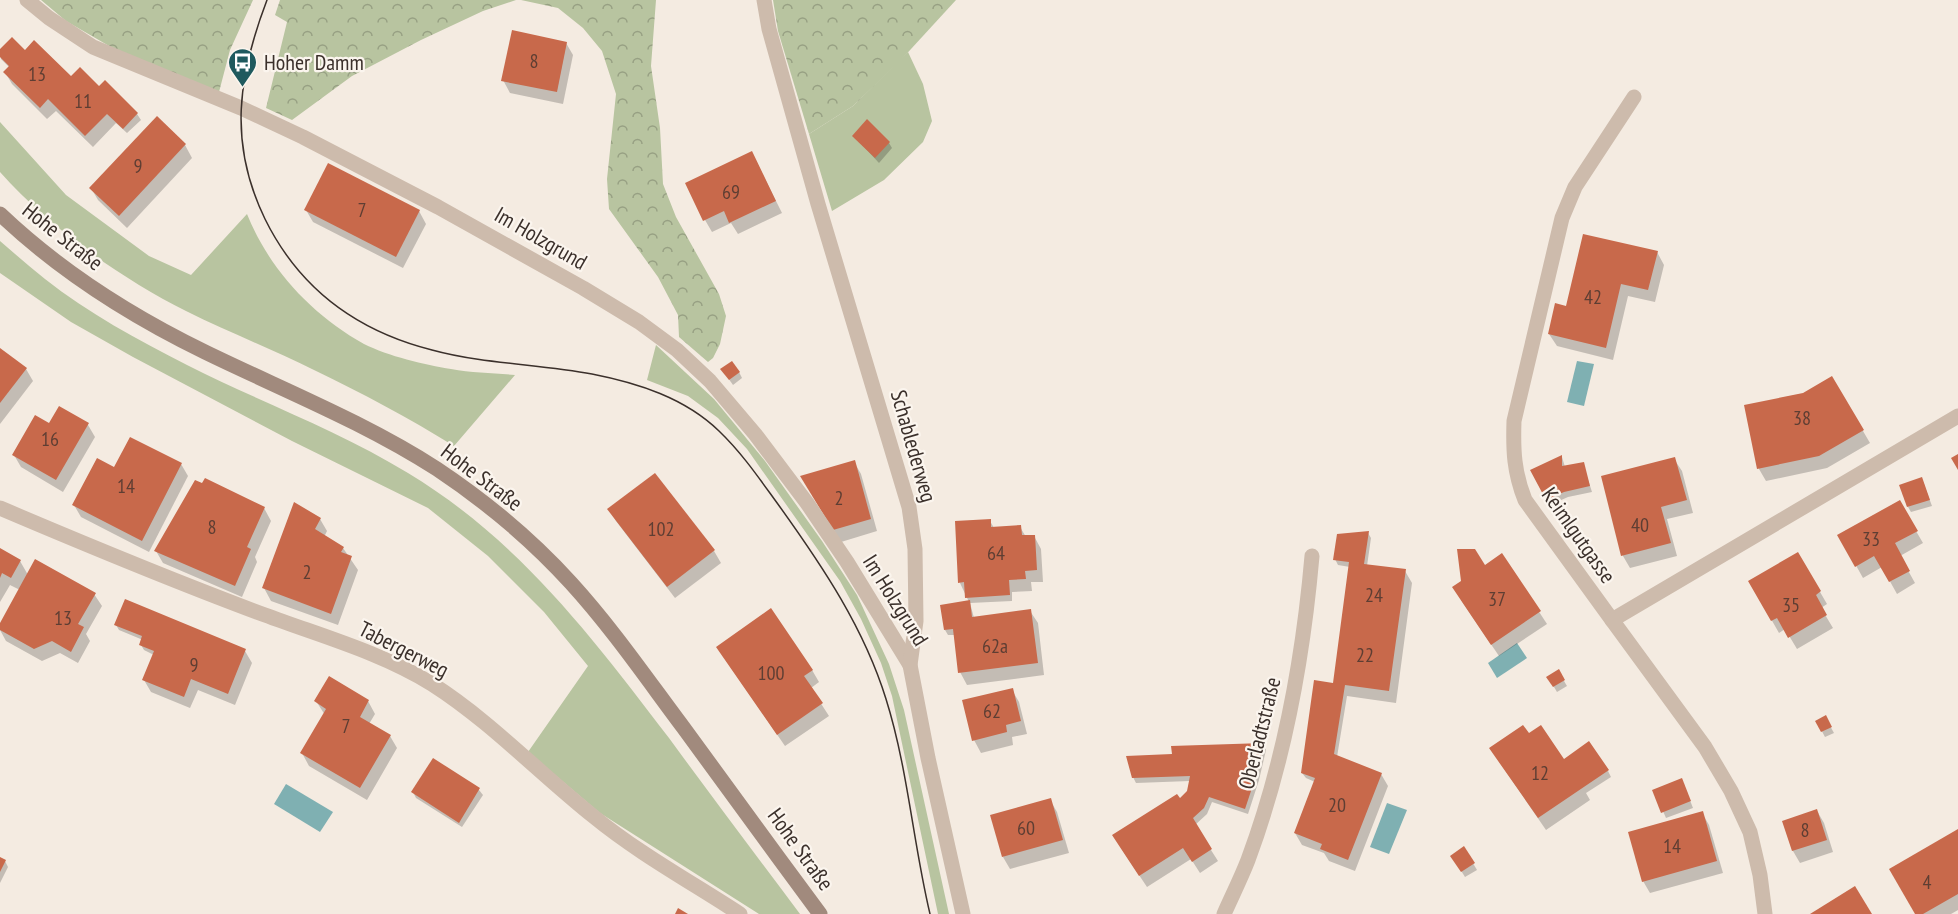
<svg xmlns="http://www.w3.org/2000/svg" width="1958" height="914" font-family="'PT Sans Narrow',sans-serif">
  <style>
    .grass { fill: #b8c4a0 }
    .forest { fill: url(#forest-crowns) }
    .water { fill: #7fb0b2 }
    .shadow { fill: #0003 }
    .building { fill: #c8694b }
    .lines { fill: none; stroke-linecap: round; stroke-linejoin: round }
    .minor { stroke: #cdbbac; stroke-width: 15 }
    .secondary { stroke: #a18a7d; stroke-width: 15 }
    .tram { stroke: #3b302b; stroke-width: 1.5 }
    .labels { text-anchor: middle; dominant-baseline: central; stroke-width: 4.5; stroke-linejoin: round; paint-order: stroke }
    .number-label { font-size: 20px; fill: #5e3e33 }
    .poi-label { font-size: 22px; fill: #3b302b; stroke: #fbf5ee; text-anchor: start }
    .street-label { font-size: 22px; fill: #3b302b; stroke: #fbf5ee }
  </style>
  <defs>
    <pattern id="forest-crowns" width="20" height="18" patternUnits="userSpaceOnUse" patternTransform="scale(1.5)"><rect width="20" height="18" fill="#b8c4a0"/><path d="M2 6a3 3 0 1 1 6 0M12 15a3 3 0 1 1 6 0" fill="none" stroke="#97a083"/></pattern>
  </defs>
  <rect width="100%" height="100%" fill="#f4ebe1"/>
  <g class="grass">
    <polygon points="908,52 923,84 932,121 923,142 884,180 832,211 809,134 853,106"/>
    <path d="M0,122L66,195L149,256L191,275L247,214C269,269 312,315 364,344C388,356 425,365 451,369C472,373 494,373 515,375L454,446C409,418 362,393 314,370C272,349 228,332 186,311C120,278 49,227 0,172Z"/>
    <path d="M0,241C15,254 30,267 45,279C88,313 138,340 187,365C260,402 338,430 408,473C519,540 592,637 669,738C712,797 756,855 800,914H759L600,813L528,752L588,666L544,612L488,556L428,508L292,441L133,357L71,322L0,273Z"/>
    <polygon points="656,345 714,399 765,461 822,541 857,595 889,664 904,710 949,914 938,914 892,696 881,663 861,619 840,581 747,449 718,418 688,396 647,380"/>
  </g>
  <g class="forest">
    <polygon points="41,0 253,0 230,50 219,92 116,50 66,21"/>
    <polygon points="280,0 516,0 483,11 421,40 352,76 292,120 266,108 287,22 275,15"/>
    <polygon points="521,0 656,0 651,66 660,128 663,184 676,217 719,294 726,316 720,344 713,358 708,362 679,337 678,315 658,277 609,209 607,179 616,94 602,51 583,28 558,8"/>
    <polygon points="773,0 956,0 900,61 853,106 809,134 778,31"/>
  </g>
  <g class="water">
    <polygon points="1577,361 1594,364 1584,406 1567,402"/>
    <polygon points="1517,643 1527,658 1497,678 1488,663"/>
    <polygon points="286,784 333,812 320,832 274,804"/>
    <polygon points="1387,803 1407,810 1389,854 1370,847"/>
  </g>
  <g class="shadow">
    <polygon points="566,43 573,55 563,104 510,93 503,80"/>
    <polygon points="0,51 99,88 105,82 137,114 141,120 127,133 116,123 93,147 56,111 47,119 12,84 5,72 9,67 1,59"/>
    <polygon points="157,118 185,145 192,158 127,228 98,200 91,188"/>
    <polygon points="854,136 889,143 892,148 879,163"/>
    <polygon points="752,153 782,213 738,234 731,223 712,232 705,220"/>
    <polygon points="306,210 419,211 426,224 403,268 313,222"/>
    <polygon points="1657,252 1664,265 1655,302 1628,296 1613,360 1557,346 1549,334 1567,307"/>
    <polygon points="0,350 26,369 33,381 0,424"/>
    <polygon points="739,372 742,378 733,385 726,375"/>
    <polygon points="1832,378 1870,443 1827,468 1766,481 1759,469 1746,406 1803,395"/>
    <polygon points="50,425 88,425 95,437 63,492 21,467 14,455"/>
    <polygon points="1562,457 1565,467 1583,464 1592,492 1568,497 1550,505 1532,471"/>
    <polygon points="1674,459 1682,471 1693,513 1667,519 1677,556 1630,568 1623,556 1602,478"/>
    <polygon points="854,462 861,474 877,531 841,542 803,477"/>
    <polygon points="181,464 188,476 149,552 81,517 74,505"/>
    <polygon points="1922,479 1932,506 1911,512 1908,507"/>
    <polygon points="1899,502 1923,543 1900,556 1915,583 1897,594 1882,567 1863,578 1839,535"/>
    <polygon points="264,508 271,521 255,557 257,562 242,597 163,563 156,551"/>
    <polygon points="609,509 714,551 721,563 675,598 616,521"/>
    <polygon points="320,519 327,531 324,537 343,548 358,570 338,625 271,601 264,588"/>
    <polygon points="990,521 994,528 1020,527 1026,537 1034,536 1041,549 1043,582 1031,582 1032,591 1012,592 1012,601 970,603 974,618 1030,611 1038,623 1044,675 967,685 960,672 955,635 948,635 945,630 969,602 960,583"/>
    <polygon points="1368,533 1371,538 1367,566 1405,571 1412,583 1396,703 1347,696 1337,757 1381,774 1388,786 1355,871 1329,861 1324,853 1302,845 1295,833 1315,782 1306,778 1302,773 1334,685 1350,567 1338,565 1335,559"/>
    <polygon points="0,550 20,561 28,575 94,594 102,606 86,634 90,641 78,663 60,653 42,661 6,641 0,630 0,626 20,590 10,585 0,602"/>
    <polygon points="1798,554 1827,604 1821,608 1833,628 1797,649 1785,629 1779,633 1750,582"/>
    <polygon points="1502,555 1547,624 1499,656 1461,600 1485,567"/>
    <polygon points="116,625 245,651 252,663 235,705 198,690 190,708 151,692 144,680 154,655 144,650 141,645 143,640 119,630"/>
    <polygon points="725,659 812,670 819,682 811,688 829,716 785,746"/>
    <polygon points="1558,671 1567,686 1557,692 1548,677"/>
    <polygon points="329,678 368,701 375,714 369,724 390,736 397,748 367,800 309,766 302,753 325,715 316,701"/>
    <polygon points="1012,690 1019,702 1027,734 1012,737 1013,745 981,753 974,740"/>
    <polygon points="1825,717 1834,733 1825,737 1817,722"/>
    <polygon points="1529,735 1564,761 1608,771 1611,777 1586,793 1590,800 1546,830 1498,760"/>
    <polygon points="1263,744 1266,750 1259,780 1248,814 1212,802 1207,814 1195,825 1218,861 1200,873 1191,859 1147,887 1121,848 1183,807 1189,792 1190,781 1136,783 1133,777 1173,756"/>
    <polygon points="433,760 479,790 483,795 462,827 416,798 413,792"/>
    <polygon points="1684,785 1693,808 1666,818 1654,791"/>
    <polygon points="1050,800 1057,812 1069,853 1010,869 1003,857"/>
    <polygon points="1817,811 1824,823 1833,852 1800,863 1793,851 1784,822"/>
    <polygon points="1702,813 1709,825 1723,873 1650,893 1643,881"/>
    <polygon points="1958,831 1958,910 1951,914 1916,914"/>
    <polygon points="1464,848 1477,870 1465,877 1452,856"/>
    <polygon points="0,859 5,861 8,867 0,883"/>
  </g>
  <g class="building">
    <polygon points="512,30 567,42 557,92 501,81"/>
    <polygon points="12,37 25,50 34,40 71,76 80,67 99,86 105,80 138,113 123,129 107,114 85,136 48,99 40,108 3,72 9,66 0,57 0,49"/>
    <polygon points="157,116 186,144 119,216 89,188"/>
    <polygon points="867,119 890,142 875,158 852,136"/>
    <polygon points="752,151 776,201 729,223 724,211 703,221 685,183"/>
    <polygon points="328,163 420,210 396,257 304,210"/>
    <polygon points="1583,234 1658,251 1648,290 1621,284 1606,348 1548,334 1555,303 1566,306"/>
    <polygon points="0,348 27,368 0,403"/>
    <polygon points="732,361 740,372 729,380 720,369"/>
    <polygon points="1832,376 1864,430 1819,456 1757,469 1744,405 1803,393"/>
    <polygon points="59,406 89,423 56,480 12,455 35,415 49,423"/>
    <polygon points="130,437 182,463 142,541 72,505 97,458 114,467"/>
    <polygon points="1958,454 1958,470 1951,458"/>
    <polygon points="1562,455 1562,466 1584,462 1590,486 1564,492 1546,500 1530,470"/>
    <polygon points="1675,457 1687,500 1661,507 1671,543 1621,556 1601,476"/>
    <polygon points="855,460 871,519 833,530 800,476"/>
    <polygon points="655,473 715,550 667,587 607,509"/>
    <polygon points="1922,477 1930,500 1907,507 1899,485"/>
    <polygon points="205,478 265,507 247,547 251,549 235,586 154,551 195,480 202,483"/>
    <polygon points="1900,500 1918,531 1895,543 1910,571 1889,582 1874,556 1855,567 1837,535"/>
    <polygon points="294,502 321,518 315,529 344,547 341,552 352,556 331,614 262,588"/>
    <polygon points="991,519 991,527 1021,525 1022,535 1035,535 1037,570 1025,571 1026,579 1009,580 1010,595 965,598 964,582 958,583 955,521"/>
    <polygon points="1369,531 1364,564 1406,569 1389,691 1345,685 1334,754 1382,773 1348,860 1320,849 1322,844 1294,833 1315,778 1301,773 1314,680 1333,683 1349,562 1333,560 1337,534"/>
    <polygon points="0,548 21,560 11,578 2,573 0,578"/>
    <polygon points="1457,549 1475,549 1485,565 1502,553 1541,611 1491,645 1452,587 1461,581"/>
    <polygon points="1798,552 1821,591 1816,595 1827,615 1788,638 1777,618 1771,621 1748,581"/>
    <polygon points="35,559 96,593 78,624 84,627 71,652 52,641 34,649 0,630 0,623"/>
    <polygon points="125,599 246,649 228,694 191,679 184,697 142,680 154,651 139,645 142,636 114,625"/>
    <polygon points="970,600 972,617 1031,609 1038,663 958,673 953,629 944,630 940,605"/>
    <polygon points="771,608 813,670 804,676 823,703 777,735 716,647"/>
    <polygon points="1559,669 1565,680 1553,687 1546,677"/>
    <polygon points="329,676 369,700 360,717 391,735 360,788 300,753 326,709 314,701"/>
    <polygon points="1013,688 1021,721 1006,725 1007,732 972,741 962,700"/>
    <polygon points="1826,715 1832,727 1821,732 1815,721"/>
    <polygon points="1523,725 1529,733 1541,725 1564,759 1589,741 1609,770 1538,818 1489,748"/>
    <polygon points="1264,743 1257,773 1245,809 1209,797 1204,808 1193,818 1212,849 1192,862 1183,848 1139,876 1112,835 1177,794 1180,798 1187,791 1190,776 1132,778 1126,756 1172,754 1171,746"/>
    <polygon points="433,758 480,788 459,823 411,792"/>
    <polygon points="1682,778 1691,801 1661,813 1652,790"/>
    <polygon points="1051,798 1063,840 1002,857 990,815"/>
    <polygon points="1817,809 1827,840 1792,851 1782,821"/>
    <polygon points="1703,811 1717,861 1642,882 1628,832"/>
    <polygon points="1958,829 1958,894 1923,914 1915,914 1889,869"/>
    <polygon points="1464,846 1475,863 1461,872 1450,856"/>
    <polygon points="0,857 6,860 0,872"/>
    <polygon points="1855,886 1872,914 1810,914"/>
    <polygon points="678,908 688,914 675,914"/>
  </g>
  <g class="lines">
    <g class="minor">
      <polyline points="27,0 49,18 93,47 241,108 303,137 438,207 583,288 639,322 677,350 710,381 755,434 807,503 847,562 910,665"/>
      <polyline points="764,0 769,29 818,204 909,507 915,549 916,621 910,665 928,758 963,914"/>
      <path d="M1634,97L1575,187L1562,218L1514,421C1513,451 1514,472 1525,500L1612,620L1958,416"/>
      <path d="M0,508C87,545 176,582 265,615C321,636 380,652 432,684C490,721 539,773 593,816C638,853 691,882 740,914"/>
      <polyline points="1612,620 1705,747 1731,791 1750,832 1760,875 1765,914"/>
      <path d="M1224,914C1232,896 1241,878 1248,860C1284,763 1303,659 1312,556"/>
    </g>
    <path class="secondary" d="M0,214C60,271 131,316 205,352C283,390 364,422 437,469C485,501 532,540 571,583C612,628 647,679 683,727C729,790 774,852 820,914"/>
    <path class="tram" d="M267,0C238,76 228,143 265,219C299,288 357,331 432,350C483,364 539,364 592,374C638,383 685,398 719,431C743,454 761,481 780,507C823,567 864,628 886,699C908,769 913,843 930,914"/>
  </g>
  <defs>
    <symbol id="bus-pin" viewBox="-11 -11 22 30"><path d="M0 17L-7.5 6A9.5 9.5 0 1 1 7.5 6Z" fill="#1f5a5e" stroke="#fbf5ee"/><path d="M-5-6H5V4H4V6H2V4H-2V6H-4V4H-5ZM-3.5-4V0h7V-4ZM-3.5 1.2v1.5H-2V1.2ZM2 1.2v1.5H3.5V1.2Z" fill="#fff"/></symbol>
  </defs>
  <g fill-rule="evenodd">
    <use href="#bus-pin" x="226" y="46" width="33" height="45"/>
  </g>
  <g class="labels">
    <g class="number-label">
      <text x="534" y="61">8</text>
      <text x="37" y="74">13</text>
      <text x="83" y="101">11</text>
      <text x="138" y="166">9</text>
      <text x="731" y="192">69</text>
      <text x="362" y="210">7</text>
      <text x="1593" y="297">42</text>
      <text x="1802" y="418">38</text>
      <text x="50" y="439">16</text>
      <text x="126" y="486">14</text>
      <text x="839" y="498">2</text>
      <text x="1640" y="525">40</text>
      <text x="212" y="527">8</text>
      <text x="661" y="529">102</text>
      <text x="1871" y="539">33</text>
      <text x="996" y="553">64</text>
      <text x="307" y="572">2</text>
      <text x="1374" y="595">24</text>
      <text x="1497" y="599">37</text>
      <text x="1791" y="605">35</text>
      <text x="63" y="618">13</text>
      <text x="995" y="646">62a</text>
      <text x="1365" y="655">22</text>
      <text x="194" y="665">9</text>
      <text x="771" y="673">100</text>
      <text x="992" y="711">62</text>
      <text x="346" y="726">7</text>
      <text x="1540" y="773">12</text>
      <text x="1337" y="805">20</text>
      <text x="1026" y="828">60</text>
      <text x="1805" y="830">8</text>
      <text x="1672" y="846">14</text>
      <text x="1927" y="882">4</text>
    </g>
    <g class="poi-label">
      <text x="264" y="62">Hoher Damm</text>
    </g>
    <g class="street-label">
      <text transform="translate(63 236) rotate(38)">Hohe Straße</text>
      <text transform="translate(541 238) rotate(30)">Im Holzgrund</text>
      <text transform="translate(914 446) rotate(74)">Schablederweg</text>
      <text transform="translate(482 477) rotate(37)">Hohe Straße</text>
      <text transform="translate(1579 535) rotate(55)">Keimlgutgasse</text>
      <text transform="translate(896 600) rotate(58)">Im Holzgrund</text>
      <text transform="translate(404 649) rotate(27)">Tabergerweg</text>
      <text transform="translate(1259 733) rotate(-76)">Oberladtstraße</text>
      <text transform="translate(801 849) rotate(54)">Hohe Straße</text>
    </g>
  </g>
</svg>
